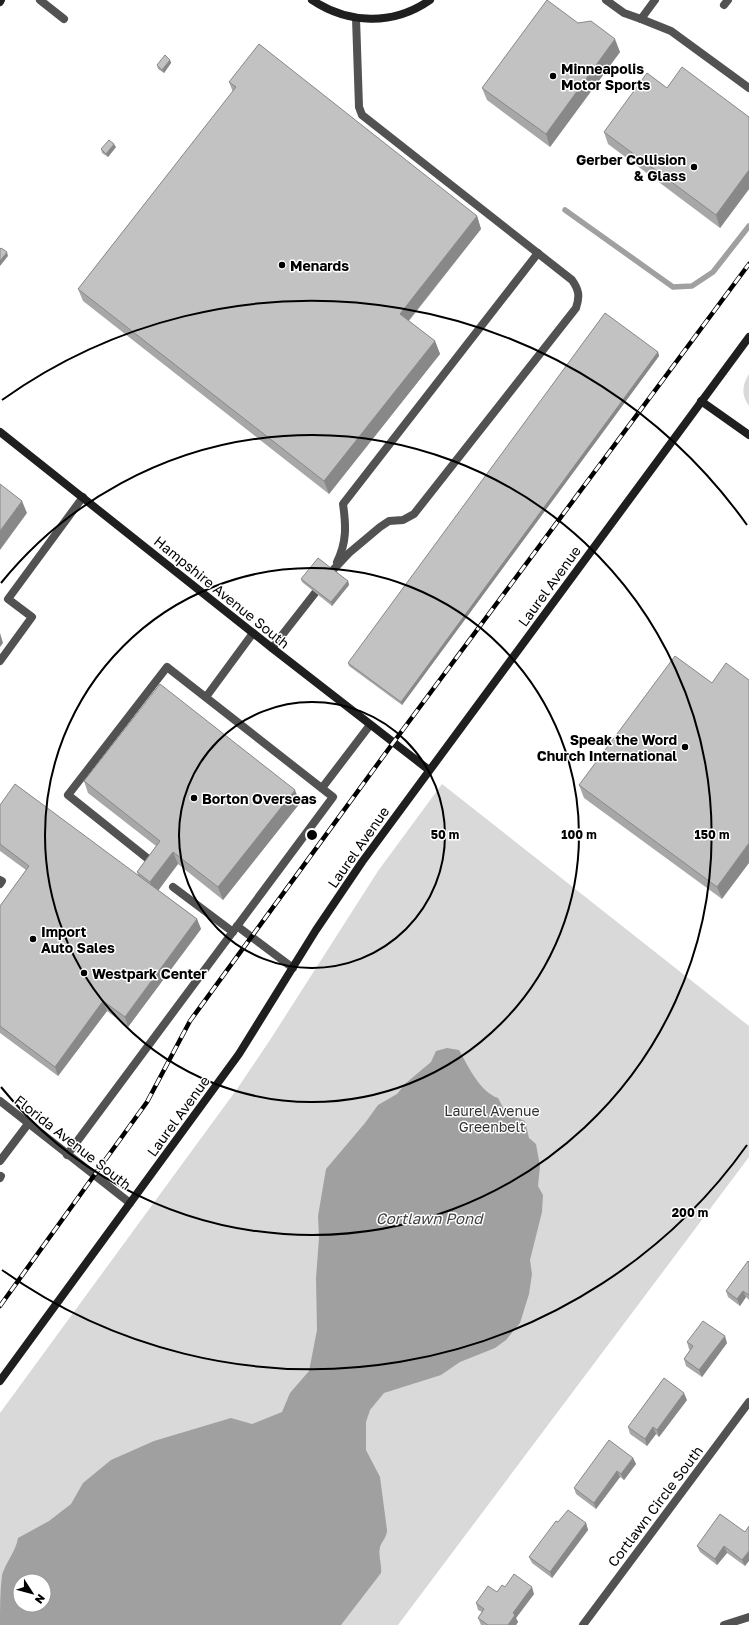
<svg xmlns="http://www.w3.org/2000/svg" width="749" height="1625" font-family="'Golos Text',sans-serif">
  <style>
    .green { fill: #d9d9d9; fill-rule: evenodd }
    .water { fill: #a0a0a0; fill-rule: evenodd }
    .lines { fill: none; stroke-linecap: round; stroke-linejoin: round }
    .stream { stroke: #a0a0a0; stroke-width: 5.5 }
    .lane { stroke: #525252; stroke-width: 8 }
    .street { stroke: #525252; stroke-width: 8 }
    .secondary { stroke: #1f1f1f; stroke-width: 8 }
    .rail-casing { stroke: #000; stroke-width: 4.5 }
    .rail { stroke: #fff; stroke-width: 3; stroke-dasharray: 9; stroke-linecap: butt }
    .wall { fill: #a7a7a7 }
    .shaded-wall { fill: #888 }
    .building { fill: #c2c2c2; stroke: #888 }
    .ring { fill: none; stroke: #000; stroke-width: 2 }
    .poi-dot { fill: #000; stroke: #fff; stroke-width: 1.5 }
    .labels { text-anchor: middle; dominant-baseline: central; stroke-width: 3; stroke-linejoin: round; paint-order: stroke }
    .poi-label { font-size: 14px; font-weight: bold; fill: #000; stroke: #fff; text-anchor: start }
    .street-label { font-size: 14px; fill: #000; stroke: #fff }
    .park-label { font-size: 14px; fill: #303030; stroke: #fff }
    .water-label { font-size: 15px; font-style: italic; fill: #414141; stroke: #fff }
    .centre { fill: #000; stroke: #fff; stroke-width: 2 }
    .ring-label { font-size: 12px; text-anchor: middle; font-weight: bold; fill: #000; stroke: #fff; stroke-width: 3; stroke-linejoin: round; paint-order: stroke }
  </style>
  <rect width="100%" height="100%" fill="#fff"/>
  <g class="green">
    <path d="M749,374V406C741,395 742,385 749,374Z"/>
    <path d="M442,784L749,1026V1157L398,1625H0V1413L237,1089L270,1040L378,871ZM20,1581H44V1605H20Z"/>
  </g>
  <path class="water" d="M447,1048L459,1050C468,1066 480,1092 498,1098L506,1113L525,1121L529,1138L536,1144L540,1166L538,1186L543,1195L542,1212L530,1260L532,1274L529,1294L520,1323L506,1340L495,1348L460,1362L441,1375L384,1393L370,1410L366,1422V1450L380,1477L387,1530C387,1537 382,1541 380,1547C378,1556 382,1564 381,1573L341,1625H0C0,1609 0,1591 2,1575C6,1562 16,1551 18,1538L49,1521L71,1504L83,1483L111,1460L154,1441L231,1418L252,1424L282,1412L290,1393L309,1371L317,1330L316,1278L319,1238L318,1216L326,1169L365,1123L378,1105L397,1094L406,1083L431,1062L436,1051ZM20,1581H44V1605H20Z"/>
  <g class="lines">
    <polyline class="stream" points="565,210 673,287 692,286 713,272 749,226"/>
    <g class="lane">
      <polyline points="40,0 64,19"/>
      <polyline points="606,0 624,13 641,19 655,0"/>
      <polyline points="724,5 728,0"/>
      <polyline points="641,19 671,31 749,88"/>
      <path d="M337,562C347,542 346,525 343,504L538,253"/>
      <path d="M332,571L349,553L380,527L389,521L403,520L414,514L576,308C580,296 579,290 572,280L362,115L359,107L356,18"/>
      <polyline points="272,648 315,593"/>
      <polyline points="0,661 32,617 8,599 83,497"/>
      <polyline points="206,697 253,633"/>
      <polyline points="322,788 370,725"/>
      <polyline points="0,880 2,881 0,884"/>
      <polyline points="173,887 233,932"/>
      <polyline points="237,926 293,968"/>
      <polyline points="67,1155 333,797 167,667 68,795 147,858"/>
      <polyline points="0,1161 28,1124"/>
      <polyline points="0,1178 1,1176"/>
    </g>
    <g class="street">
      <polyline points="0,1101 130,1203"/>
      <polyline points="583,1625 749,1402"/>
      <polyline points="724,1625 749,1617"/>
    </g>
    <g class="secondary">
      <path d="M312,0C348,24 393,26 430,0"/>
      <polyline points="0,2 1,0"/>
      <polyline points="701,401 749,435"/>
      <polyline points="0,432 272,648 429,770"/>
      <polyline points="0,1381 239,1054 316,930 362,862 749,337"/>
    </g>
    <defs>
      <polyline id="rail" points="0,1306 147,1102 190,1021 393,743 749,264"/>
    </defs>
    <use href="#rail" class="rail-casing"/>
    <use href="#rail" class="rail"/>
  </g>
  <g class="wall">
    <polygon points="578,23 620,52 550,147 487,100 482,88"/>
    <polygon points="170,60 171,63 164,73 158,69 157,65"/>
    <polygon points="229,82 477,216 481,229 409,321 435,341 440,354 329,494 83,301 78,289 233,92"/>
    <polygon points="667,88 749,117 749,189 720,228 608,144 604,132"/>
    <polygon points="116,147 108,157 102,153 101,149"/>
    <polygon points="658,352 659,356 402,705 349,666 348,663"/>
    <polygon points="301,579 348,581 349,585 332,606 302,582"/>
    <polygon points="712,683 722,899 584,798 579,785"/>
    <polygon points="84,781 300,803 223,900 178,864 158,890 197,919 201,929 128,1027 107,1011 58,1076 0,1033 0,906 26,870 0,851 0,805 138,875 137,872 156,846 88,793"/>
    <polygon points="749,1262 749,1300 746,1297 740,1306 728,1297 726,1291"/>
    <polygon points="687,1342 727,1343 702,1377 686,1366 684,1359 690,1350 689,1349"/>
    <polygon points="687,1400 659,1437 656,1434 647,1446 630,1434 628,1427"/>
    <polygon points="633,1458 636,1464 624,1480 620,1477 596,1509 576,1494 574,1488"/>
    <polygon points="558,1522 586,1523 588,1530 552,1578 532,1563 529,1557"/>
    <polygon points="745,1532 745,1566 727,1553 717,1565 700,1552 697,1546"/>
    <polygon points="505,1587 534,1594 516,1618 518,1622 516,1625 481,1625 478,1618 482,1612 478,1610 476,1603 497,1592"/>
  </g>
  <g class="shaded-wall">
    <polygon points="615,39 620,52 550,147 546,134"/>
    <polygon points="170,60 171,63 164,73 162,70"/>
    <polygon points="114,144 116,147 108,157 106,154"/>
    <polygon points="749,170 749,189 720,228 716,215"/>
    <polygon points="477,216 481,229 404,326 400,314"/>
    <polygon points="7,252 8,256 0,266 0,261"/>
    <polygon points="435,341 440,354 329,494 324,481"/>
    <polygon points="658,352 659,356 402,705 401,702"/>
    <polygon points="22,501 27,513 0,550 0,531"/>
    <polygon points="348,581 349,585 332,606 331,602"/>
    <polygon points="0,633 3,643 0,647"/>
    <polygon points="295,790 300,803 223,900 218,887"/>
    <polygon points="749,843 749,863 722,899 717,887"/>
    <polygon points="173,852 178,864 155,895 150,882"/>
    <polygon points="197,919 201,929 128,1027 125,1017"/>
    <polygon points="103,1001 107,1011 58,1076 55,1067"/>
    <polygon points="743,1291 746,1297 740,1306 737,1299"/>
    <polygon points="725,1336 727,1343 702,1377 699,1370"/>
    <polygon points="684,1393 687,1400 659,1437 657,1430"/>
    <polygon points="653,1427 656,1434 647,1446 645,1439"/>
    <polygon points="633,1458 636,1464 624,1480 621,1474"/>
    <polygon points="617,1471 620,1477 596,1509 594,1503"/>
    <polygon points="586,1523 588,1530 552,1578 550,1572"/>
    <polygon points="724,1546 727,1553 717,1565 715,1559"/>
    <polygon points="749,1551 749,1561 745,1566 742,1560"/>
    <polygon points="532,1587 534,1594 516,1618 518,1622 516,1625 508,1625 513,1613"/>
  </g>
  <g class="building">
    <polygon points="547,0 578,23 591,21 615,39 546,134 482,88"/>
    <polygon points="259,44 477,216 400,314 435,341 324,481 78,289 236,87 229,82"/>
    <polygon points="165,55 170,60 162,70 157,65"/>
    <polygon points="682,67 749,117 749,170 716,215 604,132 647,73 667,88"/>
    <polygon points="109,140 114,144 106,154 101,149"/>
    <polygon points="1,248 7,252 0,261 0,249"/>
    <polygon points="605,313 658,352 401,702 348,663"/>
    <polygon points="0,484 22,501 0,531"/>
    <polygon points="318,558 348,581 331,602 301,579"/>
    <polygon points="675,656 712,683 726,663 749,680 749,843 717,887 579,785"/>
    <polygon points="160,684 295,790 218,887 173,852 150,882 137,872 160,841 84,781"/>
    <polygon points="15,784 197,919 125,1017 103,1001 55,1067 0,1026 0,906 29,866 0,844 0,805"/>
    <polygon points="748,1261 749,1262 749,1295 743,1291 737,1299 726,1291"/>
    <polygon points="703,1321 725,1336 699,1370 684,1359 693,1346 687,1342"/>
    <polygon points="664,1378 684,1393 657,1430 653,1427 645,1439 628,1427"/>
    <polygon points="609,1440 633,1458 621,1474 617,1471 594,1503 574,1488"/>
    <polygon points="568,1510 586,1523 550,1572 529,1557 556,1521 558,1522"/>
    <polygon points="720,1514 745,1532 749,1526 749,1551 742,1560 724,1546 715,1559 697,1546"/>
    <polygon points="514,1574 532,1587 513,1613 515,1615 508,1625 488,1625 478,1618 484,1609 476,1603 488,1586 497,1592 502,1585 505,1587"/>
  </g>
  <g class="ring">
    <circle cx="312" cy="835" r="133"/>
    <circle cx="312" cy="835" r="267"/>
    <path d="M1 583A400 400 0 1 1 1 1087"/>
    <path d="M747 1145A534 534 0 0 1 2 1270M2 400A534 534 0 0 1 747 525"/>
  </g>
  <g class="poi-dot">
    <circle cx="553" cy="76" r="4"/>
    <circle cx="694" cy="167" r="4"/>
    <circle cx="282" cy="265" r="4"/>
    <circle cx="685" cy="747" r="4"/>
    <circle cx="194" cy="798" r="4"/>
    <circle cx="33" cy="939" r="4"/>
    <circle cx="84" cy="973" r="4"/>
  </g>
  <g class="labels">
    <g class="poi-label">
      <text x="561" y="68">Minneapolis<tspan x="561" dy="16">Motor Sports</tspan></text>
      <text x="686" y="159" text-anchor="end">Gerber Collision<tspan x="686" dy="16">&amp; Glass</tspan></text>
      <text x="290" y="265">Menards</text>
      <text x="677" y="739" text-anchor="end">Speak the Word<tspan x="677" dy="16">Church International</tspan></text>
      <text x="202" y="798">Borton Overseas</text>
      <text x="41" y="931">Import<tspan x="41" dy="16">Auto Sales</tspan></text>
      <text x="92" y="973">Westpark Center</text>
    </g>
    <g class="street-label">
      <text transform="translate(549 586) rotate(-54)">Laurel Avenue</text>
      <text transform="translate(222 592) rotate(39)">Hampshire Avenue South</text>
      <text transform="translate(358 847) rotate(-55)">Laurel Avenue</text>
      <text transform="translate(178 1116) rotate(-54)">Laurel Avenue</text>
      <text transform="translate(73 1142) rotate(38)">Florida Avenue South</text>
      <text transform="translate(655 1506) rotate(-53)">Cortlawn Circle South</text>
    </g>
    <g class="park-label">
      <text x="492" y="1110">Laurel Avenue<tspan x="492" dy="16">Greenbelt</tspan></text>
    </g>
    <g class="water-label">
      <text x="429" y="1218">Cortlawn Pond</text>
    </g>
  </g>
  <circle cx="312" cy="835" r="6" class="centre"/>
  <g class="ring-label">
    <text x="445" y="839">50 m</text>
    <text x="579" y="839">100 m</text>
    <text x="712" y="839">150 m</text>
    <text x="690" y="1217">200 m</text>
  </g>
  <g transform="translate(32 1593) rotate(126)"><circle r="19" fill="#ffffff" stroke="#999999"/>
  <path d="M0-3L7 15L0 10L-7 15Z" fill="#000000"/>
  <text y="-6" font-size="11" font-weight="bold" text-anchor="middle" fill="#000000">N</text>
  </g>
</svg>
